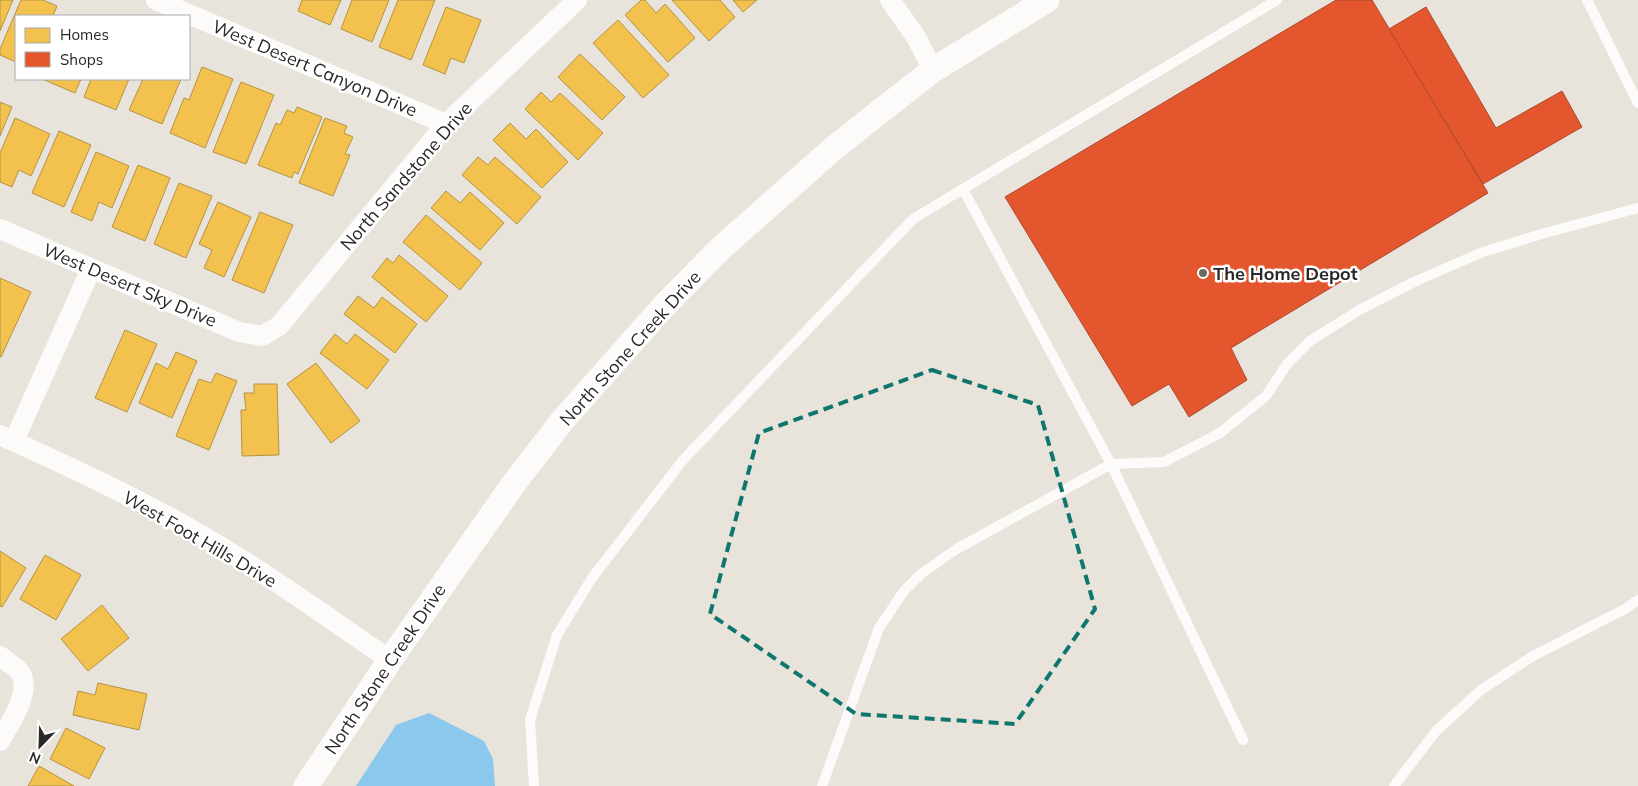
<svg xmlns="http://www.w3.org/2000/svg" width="1638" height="786" font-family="Mulish,sans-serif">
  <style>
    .water { fill: #8ac8ee }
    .homes { fill: #f2c14e; stroke: #b59343 }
    .shops { fill: #e4572e; stroke: #ac492c }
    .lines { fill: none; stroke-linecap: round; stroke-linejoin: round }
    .service { stroke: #fcfbfa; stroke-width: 10 }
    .minor { stroke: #fcfbfa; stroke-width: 20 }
    .tertiary { stroke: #fcfbfa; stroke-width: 25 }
    .marked { fill: none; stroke: #0f766e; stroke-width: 4; stroke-dasharray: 10 6; stroke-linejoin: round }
    .poi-dot { fill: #6b6a67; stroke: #fff; stroke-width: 2 }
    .labels { text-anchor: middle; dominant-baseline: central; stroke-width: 5; stroke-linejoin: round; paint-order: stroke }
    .street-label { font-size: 18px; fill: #282828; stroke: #fff }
    .poi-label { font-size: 18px; font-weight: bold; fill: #282828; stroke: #fff; text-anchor: start }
  </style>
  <rect width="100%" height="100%" fill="#e8e4dc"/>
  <polygon class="water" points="429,713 484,741 493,759 495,786 356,786 396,725"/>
  <g class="homes">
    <polygon points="0,0 13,0 0,31"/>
    <polygon points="21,0 43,0 57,6 53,16 16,16 16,62 0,55 0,49"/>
    <polygon points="302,0 341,0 330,25 298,11"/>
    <polygon points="352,0 389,0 372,42 341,29"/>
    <polygon points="398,0 435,0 411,60 379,47"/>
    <polygon points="641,0 645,0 656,13 665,4 695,38 668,62 625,15"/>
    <polygon points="672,0 720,0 735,17 709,41"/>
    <polygon points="733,0 757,0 743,12"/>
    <polygon points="446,7 481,20 464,63 451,58 445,74 423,65"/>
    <polygon points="618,20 669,75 643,98 593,43"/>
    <polygon points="580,54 625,97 602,120 558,77"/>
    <polygon points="202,67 233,79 205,148 170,133 184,98 189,100"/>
    <polygon points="42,79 81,79 75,93"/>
    <polygon points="91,79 129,79 116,110 84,97"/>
    <polygon points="143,79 181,79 162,124 129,110"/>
    <polygon points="241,82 274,95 246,164 213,152"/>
    <polygon points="541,92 551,102 560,93 603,133 578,160 525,109"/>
    <polygon points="0,102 12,107 0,136"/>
    <polygon points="297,107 322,117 298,174 294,172 292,178 258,165 276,123 280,125 287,110 294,113"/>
    <polygon points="15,118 50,134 31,176 19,170 12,187 0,182 0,153"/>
    <polygon points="325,118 347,126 344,133 353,137 345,154 350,155 333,196 299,183"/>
    <polygon points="510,123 526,139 536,129 568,162 542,188 493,140"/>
    <polygon points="59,131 91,145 64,207 32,193"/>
    <polygon points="96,152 129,166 112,208 99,202 92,221 71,212"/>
    <polygon points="478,157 488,165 495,157 541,197 517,224 462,175"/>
    <polygon points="138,165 170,178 145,241 112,227"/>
    <polygon points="179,183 212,196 186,258 154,244"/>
    <polygon points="446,191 460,203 470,192 504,223 480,250 431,208"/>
    <polygon points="218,202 251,217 224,277 204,268 212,250 199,244"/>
    <polygon points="260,212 293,225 264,293 232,280"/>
    <polygon points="426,215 482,263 460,290 403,242"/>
    <polygon points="399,255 448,296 426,322 372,277 387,258 393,263"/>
    <polygon points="0,278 31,292 1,357 0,357"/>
    <polygon points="358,296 374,308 382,297 417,324 395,353 344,314"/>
    <polygon points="125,330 157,344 127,412 95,398"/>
    <polygon points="335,334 347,344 355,334 389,360 367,389 320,353"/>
    <polygon points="176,352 197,361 172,418 139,403 156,363 168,369"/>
    <polygon points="316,363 360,421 331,443 287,384"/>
    <polygon points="216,373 237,381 209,450 176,436 199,379 211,383"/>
    <polygon points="254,384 277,384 279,455 242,456 241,410 246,410 244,393 254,393"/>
    <polygon points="0,551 26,568 2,607 0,606"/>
    <polygon points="45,555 81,575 56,620 20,599"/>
    <polygon points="102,605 129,638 88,671 61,639"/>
    <polygon points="98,683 147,694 139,730 73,715 78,691 95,695"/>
    <polygon points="66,728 105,748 89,779 50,759"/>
    <polygon points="39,766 74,786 28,786"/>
  </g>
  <g class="shops">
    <polygon points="1336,0 1372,0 1488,193 1231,348 1247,380 1189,417 1169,384 1132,406 1005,197"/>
    <polygon points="1426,7 1496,128 1562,91 1582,127 1483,184 1389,29"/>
  </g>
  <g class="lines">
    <g class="service">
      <polyline points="1587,0 1638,103"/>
      <polyline points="963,189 1111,464 1243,740"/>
      <polyline points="534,786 530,720 557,635 592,578 683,460 913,219 1277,0"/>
      <polyline points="822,786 879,628 904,591 921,574 955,550 1111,464 1164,462 1220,433 1266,396 1287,364 1310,341 1361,309 1416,281 1483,252 1545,233 1638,208"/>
      <polyline points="1394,786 1436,731 1481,690 1533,656 1625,609 1638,600"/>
    </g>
    <g class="minor">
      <polyline points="156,0 446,124"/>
      <polyline points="890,0 916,37 933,70"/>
      <polyline points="0,229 239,332 262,336 279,326 446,124 577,0"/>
      <path d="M0,435C63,464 127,493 187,527C257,566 323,614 390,660"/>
      <polyline points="14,441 91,269"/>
      <path d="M0,656C6,661 14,666 19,671C34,689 9,725 0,741"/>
    </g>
    <polyline class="tertiary" points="306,786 390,660 512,486 562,421 663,307 720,249 834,148 882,110 933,70 1047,0"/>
  </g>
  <path class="marked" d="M932,370L1038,405L1095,609L1015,724L856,714L710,614L759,433Z"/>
  <circle class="poi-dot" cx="1203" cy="273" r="5"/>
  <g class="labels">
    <g class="street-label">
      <text transform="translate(315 68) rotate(23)">West Desert Canyon Drive</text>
      <text transform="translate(406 176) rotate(-49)">North Sandstone Drive</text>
      <text transform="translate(130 285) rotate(23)">West Desert Sky Drive</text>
      <text transform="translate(630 348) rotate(-48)">North Stone Creek Drive</text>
      <text transform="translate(200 539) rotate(30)">West Foot Hills Drive</text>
      <text transform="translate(385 669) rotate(-56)">North Stone Creek Drive</text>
    </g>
    <g class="poi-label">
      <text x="1213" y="273">The Home Depot</text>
    </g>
  </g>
  <rect x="15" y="15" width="175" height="65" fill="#ffffff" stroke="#a9a9a9"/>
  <rect x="25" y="28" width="25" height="15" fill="#f2c14e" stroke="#a9a9a9"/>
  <text x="60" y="40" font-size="15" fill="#282828">Homes</text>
  <rect x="25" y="52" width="25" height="15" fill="#e4572e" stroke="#a9a9a9"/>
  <text x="60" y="65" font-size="15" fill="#282828">Shops</text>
  <g transform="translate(40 746) rotate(203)" stroke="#ffffff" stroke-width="4" paint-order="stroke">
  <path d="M0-4L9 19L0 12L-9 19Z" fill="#282828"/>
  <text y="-8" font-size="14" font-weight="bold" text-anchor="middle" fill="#282828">N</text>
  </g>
</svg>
